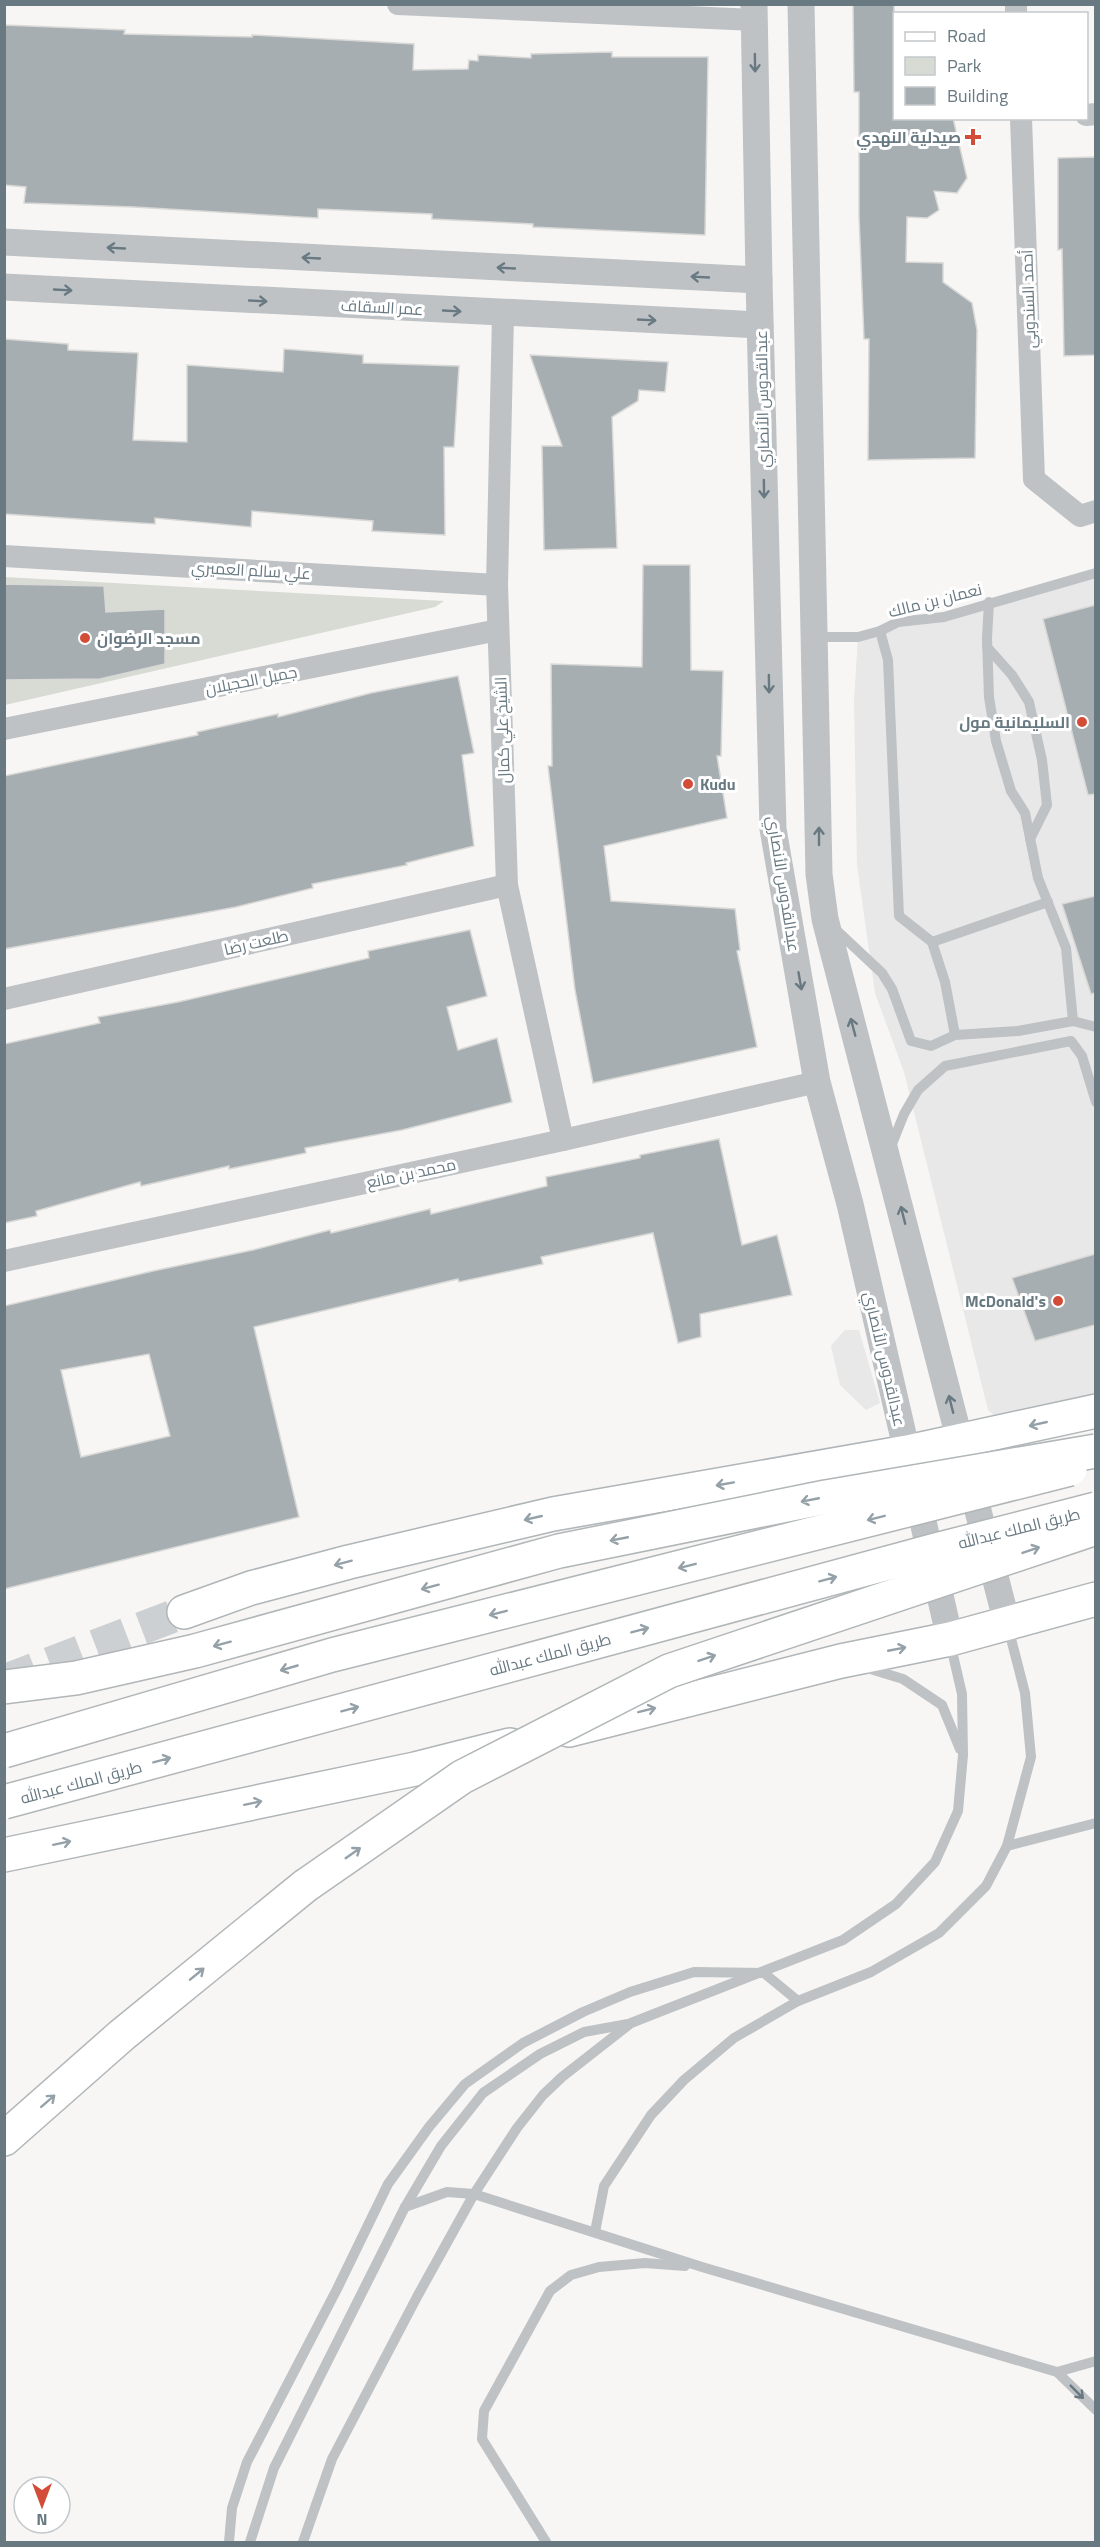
<svg xmlns="http://www.w3.org/2000/svg" width="1100" height="2547" font-family="'Titillium Web',Cairo,sans-serif">
  <style>
    .built { fill: #e7e8e7 }
    .green { fill: #d7dbd3 }
    .building { fill: #a6aeb2; stroke: #d8d8d6; stroke-width: 1.5; fill-rule: evenodd }
    .lines { fill: none; stroke-linecap: round; stroke-linejoin: round }
    .primary-tunnel { stroke: #ccd0d2; stroke-width: 33; stroke-dasharray: 33 16; stroke-linecap: butt }
    .primary-casing { stroke: #afb5b8; stroke-width: 36 }
    .motorway-casing { stroke: #b1b6b8; stroke-width: 36 }
    .service { stroke: #bec2c5; stroke-width: 10 }
    .minor { stroke: #bec2c5; stroke-width: 22 }
    .tertiary { stroke: #bec2c5; stroke-width: 27 }
    .primary { stroke: #fff; stroke-width: 33 }
    .motorway { stroke: #fff; stroke-width: 33 }
    .trunk-bridge-casing { stroke: #b1b6b8; stroke-width: 36; stroke-linecap: butt }
    .motorway-bridge-casing { stroke: #b1b6b8; stroke-width: 36; stroke-linecap: butt }
    .trunk-bridge { stroke: #fff; stroke-width: 33 }
    .motorway-bridge { stroke: #fff; stroke-width: 33 }
    .oneway { stroke: #687982 }
    .oneway2 { stroke: #95a1a8 }
    .poi-dot { fill: #d34c37; stroke: #fff; stroke-width: 2 }
    .labels { text-anchor: middle; dominant-baseline: central; stroke-width: 6; stroke-linejoin: round; paint-order: stroke }
    .poi-label { font-size: 16px; font-weight: bold; fill: #687982; stroke: #fff; text-anchor: end }
    .street-label { font-size: 16px; fill: #687982; stroke: #fff }
  </style>
  <rect width="100%" height="100%" fill="#f7f6f4"/>
  <g class="built">
    <polygon points="1095,568 1095,1395 998,1419 988,1410 904,1072 875,993 857,865 854,700 858,637"/>
    <polygon points="845,1330 859,1330 880,1403 866,1410 840,1385 831,1346"/>
  </g>
  <polygon class="green" points="4,577 444,601 435,607 5,705"/>
  <g class="building">
    <polygon points="853,4 894,4 894,118 953,118 967,178 957,193 934,191 939,210 927,218 907,217 906,262 943,263 943,282 972,303 977,330 975,458 868,460 869,339 864,339 859,216 859,92 854,92"/>
    <polygon points="4,25 125,30 124,34 252,37 252,35 414,44 413,70 468,69 469,60 478,61 478,55 531,58 531,54 612,52 612,57 708,57 705,235 533,227 533,224 432,219 432,214 318,209 318,218 134,207 24,203 26,187 4,185"/>
    <polygon points="1095,157 1095,355 1064,356 1062,249 1058,250 1058,158"/>
    <polygon points="4,339 68,344 68,350 138,353 133,440 187,442 187,365 283,372 284,349 363,355 363,363 459,366 454,447 444,447 445,535 372,531 373,521 252,511 251,527 155,518 155,524 4,514"/>
    <polygon points="530,355 668,362 665,392 639,390 638,401 612,417 617,548 544,550 542,446 562,446"/>
    <polygon points="643,565 690,565 691,670 723,671 721,756 717,756 727,818 604,846 611,901 735,909 740,950 737,951 757,1047 593,1083 575,990 548,766 552,766 551,664 642,667"/>
    <polygon points="4,584 104,586 106,612 165,609 165,664 100,679 4,680"/>
    <polygon points="1095,605 1095,794 1088,795 1043,619"/>
    <polygon points="458,676 474,753 462,755 474,846 406,863 407,865 312,884 313,888 236,907 4,949 4,776 198,735 197,732 278,714 278,717 371,693"/>
    <polygon points="1095,896 1095,993 1091,994 1062,904"/>
    <polygon points="470,930 487,996 447,1007 458,1050 497,1038 512,1102 402,1130 305,1148 306,1153 229,1169 229,1166 141,1186 140,1182 36,1211 37,1216 4,1223 4,1044 100,1023 98,1017 178,1002 369,958 368,951"/>
    <path d="M719,1139L742,1245L777,1235L792,1295L700,1314L701,1337L678,1343L653,1233L541,1257L543,1264L459,1282L458,1279L254,1327L299,1517L4,1589V1306L153,1271L253,1250L330,1230L331,1233L430,1209L431,1214L547,1186L546,1177L640,1158V1155ZM149,1354L170,1436L81,1457L61,1370Z"/>
    <polygon points="1095,1254 1095,1325 1035,1341 1012,1278"/>
  </g>
  <g class="lines">
    <polyline class="primary-tunnel" points="4,1681 184,1612"/>
    <defs>
      <g id="primary">
        <polyline points="184,1612 251,1588 349,1562 553,1514 907,1452 1096,1411"/>
        <polyline points="569,1730 841,1661 950,1639 1096,1599"/>
        <polyline points="4,1855 415,1769 510,1745"/>
      </g>
      <polyline id="motorway" points="4,2139 122,2035 305,1886"/>
    </defs>
    <use href="#primary" class="primary-casing"/>
    <use href="#motorway" class="motorway-casing"/>
    <g class="service">
      <polyline points="989,602 987,638 989,697 996,741 1011,791 1025,813 1038,878 1066,948 1073,1021"/>
      <polyline points="880,631 888,660 899,916 932,942 945,982 955,1035"/>
      <polyline points="816,640 823,637 858,637 880,631 898,622 944,617 1096,573"/>
      <polyline points="987,647 1012,675 1029,702 1042,760 1047,805 1030,839"/>
      <polyline points="834,928 882,973 892,989 911,1041 931,1046 955,1035 1018,1031 1073,1021 1096,1027"/>
      <polyline points="932,942 1048,902"/>
      <polyline points="890,1149 904,1114 918,1090 945,1066 1071,1041 1082,1056 1096,1102"/>
      <polyline points="864,1667 903,1679 942,1705 960,1749"/>
      <polyline points="1007,1846 1096,1823"/>
      <polyline points="405,2207 447,2192 474,2194 702,2267 1057,2372"/>
      <polyline points="595,2232 604,2186 651,2115 684,2080 734,2038 798,2001 871,1972 939,1933 986,1886 1007,1846 1031,1757 1025,1693 1008,1627"/>
      <polyline points="1096,2361 1057,2372 1096,2410"/>
      <polyline points="229,2542 232,2508 247,2462 337,2289 388,2184 429,2127 465,2084 523,2043 583,2012 630,1992 694,1972 764,1973 798,2001"/>
      <polyline points="250,2542 274,2468 405,2207 441,2146 483,2093 540,2054 584,2032 628,2024"/>
      <polyline points="303,2542 332,2459 418,2295 474,2194 517,2128 543,2095 562,2077 631,2023 843,1940 896,1904 935,1862 958,1811 963,1755 962,1694 950,1642"/>
      <polyline points="546,2542 482,2439 484,2411 550,2291 571,2275 599,2267 645,2263 685,2266"/>
    </g>
    <g class="minor">
      <polyline points="398,4 755,20"/>
      <polyline points="1016,4 1016,14"/>
      <polyline points="1086,115 1096,114"/>
      <polyline points="1021,118 1034,479 1080,516 1096,511"/>
      <polyline points="503,314 497,585 507,885 563,1140"/>
      <polyline points="4,556 497,585"/>
      <polyline points="4,729 498,630"/>
      <polyline points="4,999 507,885"/>
      <polyline points="4,1261 563,1140 817,1082"/>
    </g>
    <g class="tertiary">
      <polyline points="754,4 759,280 773,829 817,1082 850,1204 950,1639"/>
      <polyline points="801,4 819,874 825,919 1007,1623"/>
      <polyline points="4,242 759,280"/>
      <polyline points="4,287 760,325"/>
    </g>
    <use href="#primary" class="primary"/>
    <use href="#motorway" class="motorway"/>
    <defs>
      <g id="trunk-bridge">
        <polyline points="4,1751 332,1655 1070,1469"/>
        <polyline points="4,1802 936,1550 1096,1509"/>
      </g>
      <g id="motorway-bridge">
        <polyline points="4,1687 76,1678 195,1651 559,1551 826,1497 1096,1451"/>
        <polyline points="305,1886 462,1777 669,1671 1096,1528"/>
      </g>
    </defs>
    <use href="#trunk-bridge" class="trunk-bridge-casing"/>
    <use href="#motorway-bridge" class="motorway-bridge-casing"/>
    <use href="#trunk-bridge" class="trunk-bridge"/>
    <use href="#motorway-bridge" class="motorway-bridge"/>
  </g>
  <defs><path id="oneway-shaft" d="M-6 0H5M1.5-3L5.5 0L1.5 3" fill="none" stroke-width="1.6" stroke-linecap="round" stroke-linejoin="round" transform="scale(1.5)"/></defs>
  <g class="oneway">
    <use href="#oneway-shaft" transform="translate(755 63) rotate(89)"/>
    <use href="#oneway-shaft" transform="translate(116 248) rotate(-177)"/>
    <use href="#oneway-shaft" transform="translate(311 258) rotate(-177)"/>
    <use href="#oneway-shaft" transform="translate(506 268) rotate(-177)"/>
    <use href="#oneway-shaft" transform="translate(700 277) rotate(-177)"/>
    <use href="#oneway-shaft" transform="translate(63 290) rotate(3)"/>
    <use href="#oneway-shaft" transform="translate(258 301) rotate(3)"/>
    <use href="#oneway-shaft" transform="translate(452 311) rotate(3)"/>
    <use href="#oneway-shaft" transform="translate(647 320) rotate(3)"/>
    <use href="#oneway-shaft" transform="translate(764 489) rotate(89)"/>
    <use href="#oneway-shaft" transform="translate(769 684) rotate(89)"/>
    <use href="#oneway-shaft" transform="translate(819 836) rotate(-90)"/>
    <use href="#oneway-shaft" transform="translate(800 981) rotate(80)"/>
    <use href="#oneway-shaft" transform="translate(853 1027) rotate(-105)"/>
    <use href="#oneway-shaft" transform="translate(903 1215) rotate(-104)"/>
    <use href="#oneway-shaft" transform="translate(951 1404) rotate(-104)"/>
    <use href="#oneway-shaft" transform="translate(1077 2392) rotate(45)"/>
  </g>
  <g class="oneway2">
    <use href="#oneway-shaft" transform="translate(1038 1424) rotate(167)"/>
    <use href="#oneway-shaft" transform="translate(725 1484) rotate(170)"/>
    <use href="#oneway-shaft" transform="translate(810 1500) rotate(169)"/>
    <use href="#oneway-shaft" transform="translate(533 1518) rotate(167)"/>
    <use href="#oneway-shaft" transform="translate(876 1518) rotate(166)"/>
    <use href="#oneway-shaft" transform="translate(619 1539) rotate(169)"/>
    <use href="#oneway-shaft" transform="translate(1031 1550) rotate(-19)"/>
    <use href="#oneway-shaft" transform="translate(343 1563) rotate(165)"/>
    <use href="#oneway-shaft" transform="translate(687 1566) rotate(166)"/>
    <use href="#oneway-shaft" transform="translate(828 1579) rotate(-15)"/>
    <use href="#oneway-shaft" transform="translate(430 1587) rotate(165)"/>
    <use href="#oneway-shaft" transform="translate(498 1613) rotate(166)"/>
    <use href="#oneway-shaft" transform="translate(640 1630) rotate(-15)"/>
    <use href="#oneway-shaft" transform="translate(222 1644) rotate(165)"/>
    <use href="#oneway-shaft" transform="translate(897 1649) rotate(-11)"/>
    <use href="#oneway-shaft" transform="translate(707 1658) rotate(-19)"/>
    <use href="#oneway-shaft" transform="translate(289 1668) rotate(164)"/>
    <use href="#oneway-shaft" transform="translate(350 1709) rotate(-15)"/>
    <use href="#oneway-shaft" transform="translate(647 1710) rotate(-14)"/>
    <use href="#oneway-shaft" transform="translate(162 1760) rotate(-15)"/>
    <use href="#oneway-shaft" transform="translate(253 1803) rotate(-12)"/>
    <use href="#oneway-shaft" transform="translate(62 1843) rotate(-12)"/>
    <use href="#oneway-shaft" transform="translate(353 1853) rotate(-35)"/>
    <use href="#oneway-shaft" transform="translate(197 1974) rotate(-39)"/>
    <use href="#oneway-shaft" transform="translate(48 2101) rotate(-41)"/>
  </g>
  <g class="poi-dot">
    <path d="M970 128h6v6h6v6h-6v6h-6v-6h-6v-6h6z"/>
    <circle cx="85" cy="638" r="6"/>
    <circle cx="1082" cy="722" r="6"/>
    <circle cx="688" cy="784" r="6"/>
    <circle cx="1058" cy="1301" r="6"/>
  </g>
  <g class="labels">
    <g class="poi-label">
      <text x="961" y="137">صيدلية النهدي</text>
      <text x="97" y="638" text-anchor="start">مسجد الرضوان</text>
      <text x="1070" y="722">السليمانية مول</text>
      <text x="700" y="784" text-anchor="start">Kudu</text>
      <text x="1046" y="1301">McDonald's</text>
    </g>
    <g class="street-label">
      <text transform="translate(1028 299) rotate(-92)">أحمد السندوبي</text>
      <text transform="translate(382 307) rotate(3)">عمر السقاف</text>
      <text transform="translate(762 399) rotate(-91)">عبدالقدوس الأنصاري</text>
      <text transform="translate(251 570) rotate(3)">علي سالم العميري</text>
      <text transform="translate(935 600) rotate(-14)">نعمان بن مالك</text>
      <text transform="translate(251 680) rotate(-11)">جميل الحجيلان</text>
      <text transform="translate(502 730) rotate(-92)">الشيخ علي كمال</text>
      <text transform="translate(784 884) rotate(81)">عبدالقدوس الأنصاري</text>
      <text transform="translate(256 942) rotate(-13)">طلعت رضا</text>
      <text transform="translate(411 1173) rotate(-12)">محمد بن مانع</text>
      <text transform="translate(885 1359) rotate(77)">عبدالقدوس الأنصاري</text>
      <text transform="translate(1019 1528) rotate(-14)">طريق الملك عبدالله</text>
      <text transform="translate(550 1654) rotate(-15)">طريق الملك عبدالله</text>
      <text transform="translate(81 1782) rotate(-15)">طريق الملك عبدالله</text>
    </g>
  </g>
  <rect width="1100" height="2547" fill="none" stroke="#687982" stroke-width="12"/>
  <rect x="893" y="12" width="195" height="108" fill="#ffffff" stroke="#c3c9cd" stroke-width="1.5"/>
  <rect x="905" y="32" width="30" height="9" fill="#ffffff" stroke="#c3c9cd" stroke-width="1.5"/>
  <text x="947" y="42" font-size="18" fill="#687982">Road</text>
  <rect x="905" y="57" width="30" height="18" fill="#d7dbd3" stroke="#c3c9cd" stroke-width="1.5"/>
  <text x="947" y="72" font-size="18" fill="#687982">Park</text>
  <rect x="905" y="87" width="30" height="18" fill="#a6aeb2" stroke="#c3c9cd" stroke-width="1.5"/>
  <text x="947" y="102" font-size="18" fill="#687982">Building</text>
  <g transform="translate(42 2505) rotate(180)"><circle r="28" fill="#ffffff" stroke="#c3c9cd" stroke-width="1.5"/>
  <path d="M0-4.5L10 22L0 15L-10 22Z" fill="#d34c37"/>
  <text y="-9" font-size="16" font-weight="bold" text-anchor="middle" fill="#687982">N</text>
  </g>
</svg>
